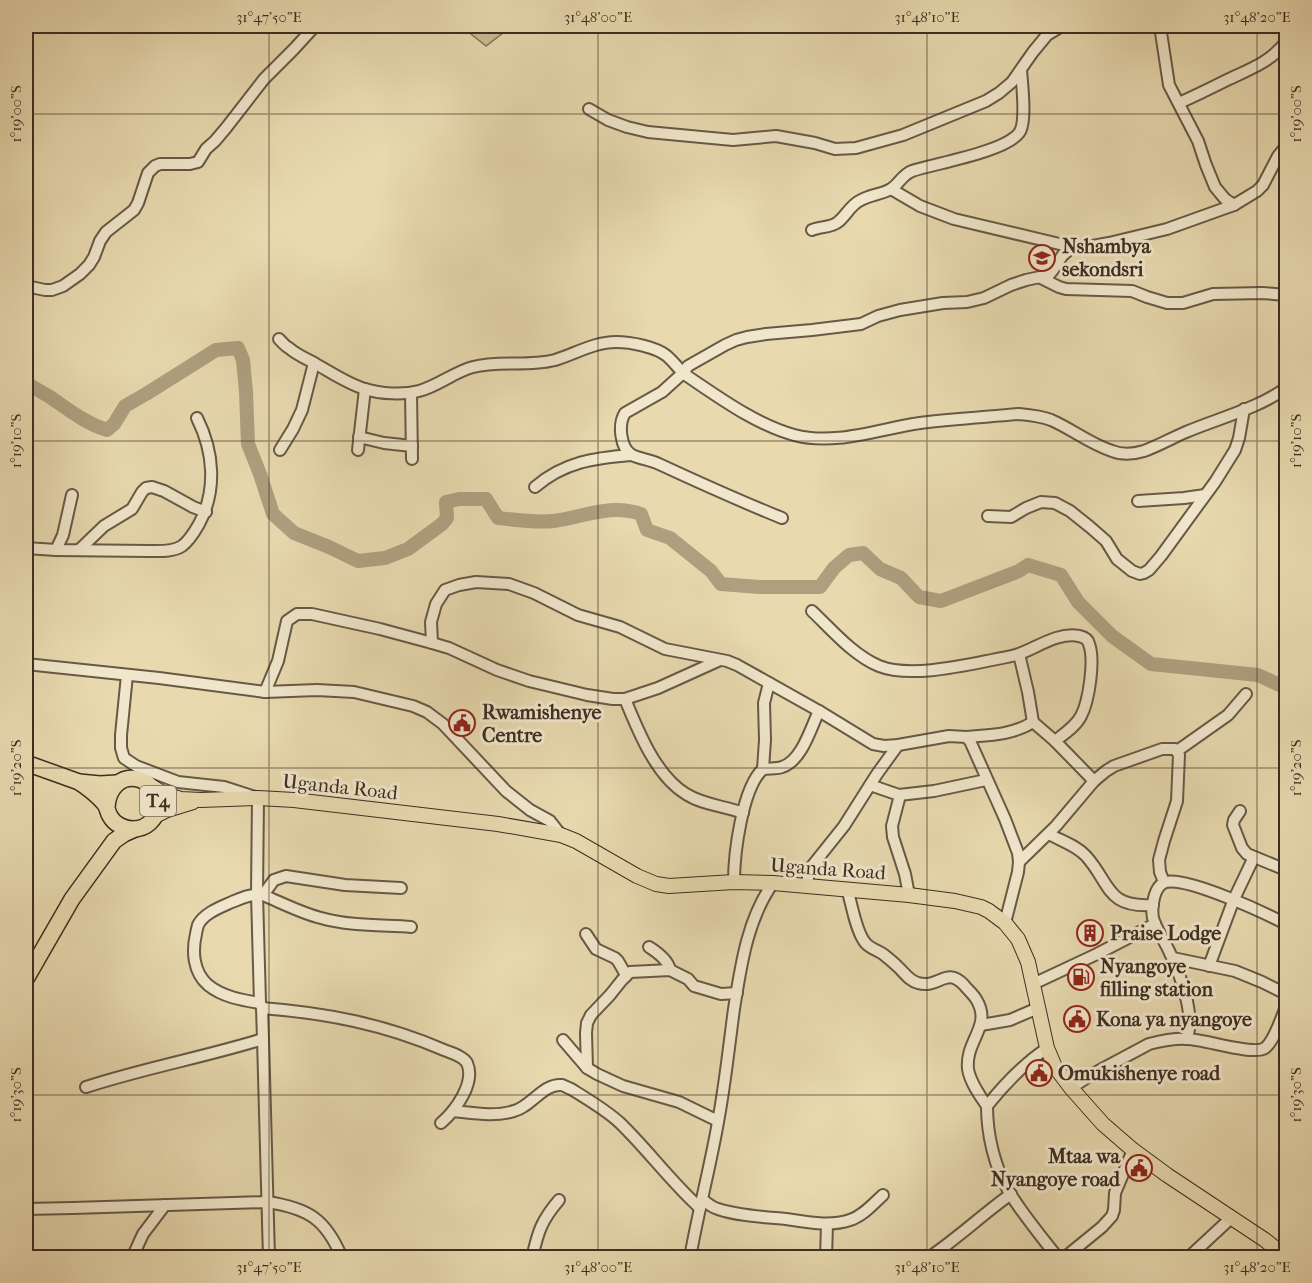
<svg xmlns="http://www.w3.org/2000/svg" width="1312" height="1283" font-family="'IM FELL French Canon',serif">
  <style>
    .green { fill: #cbbc97; stroke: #84755c; stroke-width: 1.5 }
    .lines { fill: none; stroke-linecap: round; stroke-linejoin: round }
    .river { stroke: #ae9f7f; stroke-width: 14 }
    .minor-casing { stroke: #675945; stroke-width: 14 }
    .major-casing { stroke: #3c2e22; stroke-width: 16 }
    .highway-casing { stroke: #3c2e22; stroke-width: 18 }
    .minor { stroke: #f0e6cb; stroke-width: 10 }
    .major { stroke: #e8d9af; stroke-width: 14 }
    .highway { stroke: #e8d9af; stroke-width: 15 }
    .ticks { fill: none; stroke: #3c2e22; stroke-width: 1.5; stroke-opacity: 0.45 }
    .labels { text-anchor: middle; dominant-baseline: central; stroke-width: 6; stroke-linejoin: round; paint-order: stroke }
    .shield { fill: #f0e6cb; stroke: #726555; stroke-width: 1.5 }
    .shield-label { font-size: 18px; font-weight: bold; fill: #3c2e22 }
    .poi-label { font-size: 20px; font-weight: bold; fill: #3c2e22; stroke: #f0e6cb; text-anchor: start }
    .street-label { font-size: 20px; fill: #3c2e22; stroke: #f0e6cb }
    .neatline { fill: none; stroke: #3c2e22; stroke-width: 2 }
    .ticks-label { font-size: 15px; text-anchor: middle; fill: #3c2e22 }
  </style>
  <rect width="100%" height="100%" fill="#e8d9af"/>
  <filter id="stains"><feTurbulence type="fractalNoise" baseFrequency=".00333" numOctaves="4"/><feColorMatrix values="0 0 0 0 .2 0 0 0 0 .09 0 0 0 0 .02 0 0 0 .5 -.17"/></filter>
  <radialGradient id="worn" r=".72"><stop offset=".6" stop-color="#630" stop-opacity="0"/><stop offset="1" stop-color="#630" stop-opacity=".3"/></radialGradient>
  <polygon class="green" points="461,26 512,26 486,46"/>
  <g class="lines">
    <path class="river" d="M26,383C34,388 42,392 50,397C69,410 85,423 107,430L114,424L125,406L146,394L216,350L238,348L243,360L246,392L248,444L260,474L273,514L294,533L329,547L358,561L385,558L408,549L442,524L447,518L446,502L459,499H486L498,518C516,520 536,523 554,521C584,517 611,503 641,514L647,530L670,538L711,571L721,584L759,587H820L834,568L849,555L863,553L880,569L901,578L919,597L941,601L1019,571L1028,565L1061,575L1078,602L1112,636L1151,664L1258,675L1286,688"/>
    <defs>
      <g id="minor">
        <polyline points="1160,26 1169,85 1198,141 1206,165 1215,187 1225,199 1234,205"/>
        <path d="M1179,103C1195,96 1211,88 1227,80C1250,69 1269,63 1286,42"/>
        <polyline points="589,109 608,120 627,127 648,132 733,140 776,136 815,143 835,149 856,148 903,135 986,101 999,93 1012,82 1033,52 1047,35 1062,26"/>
        <polyline points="891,189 920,206 954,219 1072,247"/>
        <path d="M812,230C821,226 831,228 838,222C847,215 850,205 861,200C870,195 882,194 891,189C899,184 902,175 912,171C937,163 1004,152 1019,133C1027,123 1022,84 1021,70"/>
        <polyline points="1041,278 1059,287 1066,289 1132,291 1147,297 1167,303 1183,303 1213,294 1263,293 1286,295"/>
        <polyline points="26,286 45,290 52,290 63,286 80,274 89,265 94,257 100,241 106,232 134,210 138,203 148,173 155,166 160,164 190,164 198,162 206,149 215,141 226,128 264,79 294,49 315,26"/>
        <path d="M279,339C282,342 285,346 289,348C297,355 307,359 316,364C332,373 348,384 365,389C381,394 403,395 419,391C438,386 454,372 473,367C499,360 528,367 555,360C575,354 594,342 616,342C631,342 656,347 667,356C674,362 679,370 687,376C720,398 755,424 794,435C836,446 878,429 920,423C953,419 986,417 1019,414C1030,415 1041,416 1051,420C1072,429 1090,444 1112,451C1122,455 1134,454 1144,451C1158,446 1172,438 1186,432C1219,418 1257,409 1286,388"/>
        <polyline points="411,393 412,459"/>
        <polyline points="359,437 384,443 412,446"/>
        <polyline points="280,450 293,429 302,410 314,363"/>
        <polyline points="358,450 365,389"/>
        <path d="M535,487C564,462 594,458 631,455"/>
        <polyline points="1138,501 1184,498 1205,495"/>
        <polyline points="988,516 1011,517 1026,508 1041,502 1055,503 1070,511 1090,527 1106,541 1117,559 1132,571 1140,574 1144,573 1149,570 1161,556 1215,482 1235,450 1239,438 1244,409"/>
        <path d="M782,518C740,501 700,483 659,464C651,460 640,459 632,455C620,448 618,424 625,413L662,392L683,373L688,366L725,345L736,340L747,337L766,334L812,330L861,324L878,316L900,310L943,303L967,302L984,298L1011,285L1026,280L1049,275L1053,270L1062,256L1072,247L1093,246L1109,243L1167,229L1234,205L1257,191L1263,185L1278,156L1286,146"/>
        <path d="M26,548L56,550L150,551C160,551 173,552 182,546C189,541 195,531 199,524C217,490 214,452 197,418"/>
        <polyline points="56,550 63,535 72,495"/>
        <polyline points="79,550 104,526 132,509 142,492 146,488 152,487 164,491 193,507 206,512"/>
        <path d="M812,611C832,630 853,655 879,666C909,678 962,666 992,660C1001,658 1010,657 1019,654C1038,647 1058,632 1079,636C1084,637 1088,639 1089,644C1095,660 1089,701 1081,716C1076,726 1064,734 1055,741"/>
        <polyline points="432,643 431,622 436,604 445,590 459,585 476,582 509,584 534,593 578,615 620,627 665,649 727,661 737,665 819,711 873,744 884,746 898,745 949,736 966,737 970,741 1005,819 1018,853 1019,862 1018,872 1005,923"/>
        <polyline points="1019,654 1028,692 1033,722 1055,741 1094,781"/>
        <polyline points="26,664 159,678 265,692 317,690 354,692 413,706 427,712 443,724 506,791 530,810 550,821 561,835"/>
        <polyline points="127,675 121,735 121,748 124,758 136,766 178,782 224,787 258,798 257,894 260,1003 262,1008 263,1039 269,1258"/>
        <polyline points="265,692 278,661 287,621 297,614 312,614 380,629 432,643 449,648 497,670 529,681 587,695 613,699 625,699 658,688 720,660"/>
        <path d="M625,699C638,731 656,776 686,794C703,805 725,806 743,813"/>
        <path d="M966,737C989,735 1013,735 1033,722"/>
        <polyline points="1177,751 1228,715 1246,694"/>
        <polyline points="763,769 765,740 764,703 769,683"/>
        <polyline points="870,785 899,795 899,799 892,826 893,837 905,874 909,895"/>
        <polyline points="899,795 934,791 986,780"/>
        <polyline points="1240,811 1234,820 1233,825 1242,848 1247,854 1286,870"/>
        <path d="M1049,834C1061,841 1076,845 1086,856C1111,884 1106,908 1153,905"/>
        <polyline points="1019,862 1056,826 1094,781 1106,771 1114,766 1162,749 1175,749 1179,755 1177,801 1164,841 1159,860 1160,872 1164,882"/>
        <path d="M734,882C734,854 742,788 763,769C769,768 777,769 782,767C802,761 811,727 819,711"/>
        <polyline points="807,885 809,871 812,866 844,826 877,774 898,745"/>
        <path d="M847,889C852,904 855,928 864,941C868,948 877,950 883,954C888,958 893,962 897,966C904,972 909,981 918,983C939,989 946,966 964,985C968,990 973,994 976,999C993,1026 965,1040 968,1069C970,1082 980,1096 987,1106"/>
        <polyline points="263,895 274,880 286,876 345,885 401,888"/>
        <polyline points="586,934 596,949 615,958 618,961 626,975 625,977"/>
        <path d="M649,947C657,952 668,960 670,970"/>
        <polyline points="1173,958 1235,971 1262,982 1286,994"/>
        <polyline points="1209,966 1234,899 1254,857"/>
        <polyline points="1033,984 1097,954 1155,924"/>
        <path d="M260,1003C241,1000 223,997 208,985C193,972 192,951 196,934C196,933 198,925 198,925C204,913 221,907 232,902C242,898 253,893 263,895C282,903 301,913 321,918C349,926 381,925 411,927"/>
        <path d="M262,1008C326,1013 384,1024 444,1050C451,1053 463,1056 467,1063C476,1083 455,1111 441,1123"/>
        <polyline points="981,1025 1010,1020 1038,1008"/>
        <path d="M1186,1039C1197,1018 1179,971 1169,951C1164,940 1156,929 1153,918C1151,907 1154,885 1166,882C1188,877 1265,913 1286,924"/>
        <polyline points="563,1040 587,1068 597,1074 623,1086 679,1102 718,1121"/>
        <path d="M1047,1048C1024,1064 1005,1083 987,1106C987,1134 994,1165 1008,1190C1022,1214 1041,1236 1058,1258"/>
        <polyline points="587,1068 586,1033 587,1023 591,1015 610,995 622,980 630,972 670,970 688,979 694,986 721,994 737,993"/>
        <path d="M86,1087C144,1068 205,1057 263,1039"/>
        <path d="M1071,1088L1091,1075L1149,1044C1161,1041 1174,1038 1187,1039C1204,1039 1253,1056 1265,1048C1274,1041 1282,1017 1286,1006"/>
        <path d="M453,1111C473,1113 495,1117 514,1111C531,1107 543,1083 562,1085C565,1086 568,1088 571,1089C587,1099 606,1110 620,1123C648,1150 671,1182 700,1208"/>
        <path d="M702,1199C707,1203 711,1207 718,1209C739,1216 764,1217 786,1219C807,1222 829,1227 850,1220C863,1216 873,1204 883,1195"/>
        <path d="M26,1209L73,1208L267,1202C308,1208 326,1219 342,1258"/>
        <path d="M931,1256C959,1237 983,1214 1011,1194"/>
        <polyline points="132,1258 143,1234 165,1205"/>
        <path d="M532,1258C538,1232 541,1221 559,1200"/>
        <path d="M690,1258C698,1212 710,1168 718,1122C725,1085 729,1046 734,1009C741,965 747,920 773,883"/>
        <polyline points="826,1258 827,1224"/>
        <polyline points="1064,1258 1102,1227 1112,1216 1114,1210 1115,1193 1133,1150"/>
        <polyline points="1188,1258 1231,1218"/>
      </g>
      <g id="major">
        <polyline points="151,786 164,794 181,799 201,800 258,798 294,800 498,824 561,835 576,841 637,876 656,884 669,886 734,882 773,883 909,895 955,901 981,907 989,911 1005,923 1018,939 1028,962 1047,1048 1055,1067 1071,1088 1103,1124 1133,1150 1167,1175 1265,1240 1286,1257"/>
        <polyline points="155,816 167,810 193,802"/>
      </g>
      <g id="highway">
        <polyline points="26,763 79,782 100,784 117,783"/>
        <path d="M79,782C88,788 97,795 104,803C108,808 107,811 110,816C114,824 124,829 133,829C161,829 167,790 141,780C121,773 108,789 107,807"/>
        <polyline points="26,979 72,899 114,841 124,834 135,829"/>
      </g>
    </defs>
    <use href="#minor" class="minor-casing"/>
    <use href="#major" class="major-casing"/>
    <use href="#highway" class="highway-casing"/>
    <use href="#minor" class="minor"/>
    <use href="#major" class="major"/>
    <use href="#highway" class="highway"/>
  </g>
  <path class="ticks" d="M269,26V1258M598,26V1258M927,26V1258M1257,26V1258M26,114H1286M26,441H1286M26,768H1286M26,1095H1286"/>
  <defs>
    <symbol id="school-ring" viewBox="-11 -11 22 22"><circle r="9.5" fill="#f0e6cb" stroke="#8f2418" stroke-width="1.5"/><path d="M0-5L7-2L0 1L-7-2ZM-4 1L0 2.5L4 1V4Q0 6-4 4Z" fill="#8f2418"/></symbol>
    <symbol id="civic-ring" viewBox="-11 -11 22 22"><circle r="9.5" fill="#f0e6cb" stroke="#8f2418" stroke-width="1.5"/><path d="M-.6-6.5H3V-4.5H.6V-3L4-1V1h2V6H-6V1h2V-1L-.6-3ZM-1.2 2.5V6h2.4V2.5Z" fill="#8f2418"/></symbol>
    <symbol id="building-ring" viewBox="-11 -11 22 22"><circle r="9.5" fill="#f0e6cb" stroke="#8f2418" stroke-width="1.5"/><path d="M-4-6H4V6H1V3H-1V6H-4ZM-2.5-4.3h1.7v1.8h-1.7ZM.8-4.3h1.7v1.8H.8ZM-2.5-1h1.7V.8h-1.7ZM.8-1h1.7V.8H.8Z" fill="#8f2418"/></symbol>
    <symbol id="fuel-ring" viewBox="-11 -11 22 22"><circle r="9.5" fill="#f0e6cb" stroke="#8f2418" stroke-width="1.5"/><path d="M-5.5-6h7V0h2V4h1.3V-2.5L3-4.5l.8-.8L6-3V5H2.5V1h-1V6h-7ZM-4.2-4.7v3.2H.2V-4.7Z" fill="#8f2418"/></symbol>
  </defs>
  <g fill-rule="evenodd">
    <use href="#school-ring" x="1027" y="243" width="30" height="30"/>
    <use href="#civic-ring" x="447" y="708" width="30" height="30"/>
    <use href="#building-ring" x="1075" y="918" width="30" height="30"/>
    <use href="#fuel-ring" x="1066" y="962" width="30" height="30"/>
    <use href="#civic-ring" x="1062" y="1004" width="30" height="30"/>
    <use href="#civic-ring" x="1024" y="1058" width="30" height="30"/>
    <use href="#civic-ring" x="1124" y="1153" width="30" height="30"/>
  </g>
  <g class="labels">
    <rect class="shield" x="140" y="786" width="36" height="30" rx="4.5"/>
    <g class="shield-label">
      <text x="158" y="801">T4</text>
    </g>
    <g class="poi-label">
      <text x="1062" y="246">Nshambya<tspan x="1062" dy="23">sekondsri</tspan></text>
      <text x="482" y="712">Rwamishenye<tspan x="482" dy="23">Centre</tspan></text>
      <text x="1110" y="933">Praise Lodge</text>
      <text x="1100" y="966">Nyangoye<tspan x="1100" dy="23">filling station</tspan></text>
      <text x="1096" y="1019">Kona ya nyangoye</text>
      <text x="1058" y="1073">Omukishenye road</text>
      <text x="1120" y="1156" text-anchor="end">Mtaa wa<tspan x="1120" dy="23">Nyangoye road</tspan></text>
    </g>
    <g class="street-label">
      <text transform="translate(340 787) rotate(6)">Uganda Road</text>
      <text transform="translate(828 869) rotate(4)">Uganda Road</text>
    </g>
  </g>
  <rect width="1312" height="1283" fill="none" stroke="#e8d9af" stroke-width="66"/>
  <rect x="33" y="33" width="1246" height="1217" class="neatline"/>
  <g class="ticks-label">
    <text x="269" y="22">31°47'50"E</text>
    <text x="598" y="22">31°48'00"E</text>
    <text x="927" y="22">31°48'10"E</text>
    <text x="1257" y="22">31°48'20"E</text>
    <text transform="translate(16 114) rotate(-90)" y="5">1°19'00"S</text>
    <text transform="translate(1296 114) rotate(-90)" y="5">1°19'00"S</text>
    <text transform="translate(16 441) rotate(-90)" y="5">1°19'10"S</text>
    <text transform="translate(1296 441) rotate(-90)" y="5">1°19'10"S</text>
    <text transform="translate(16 768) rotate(-90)" y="5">1°19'20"S</text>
    <text transform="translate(1296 768) rotate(-90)" y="5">1°19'20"S</text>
    <text transform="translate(16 1095) rotate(-90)" y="5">1°19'30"S</text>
    <text transform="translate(1296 1095) rotate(-90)" y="5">1°19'30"S</text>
    <text x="269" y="1272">31°47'50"E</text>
    <text x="598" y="1272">31°48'00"E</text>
    <text x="927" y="1272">31°48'10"E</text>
    <text x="1257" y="1272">31°48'20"E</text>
  </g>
  <rect width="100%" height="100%" filter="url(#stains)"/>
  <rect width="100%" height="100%" fill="url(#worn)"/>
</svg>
